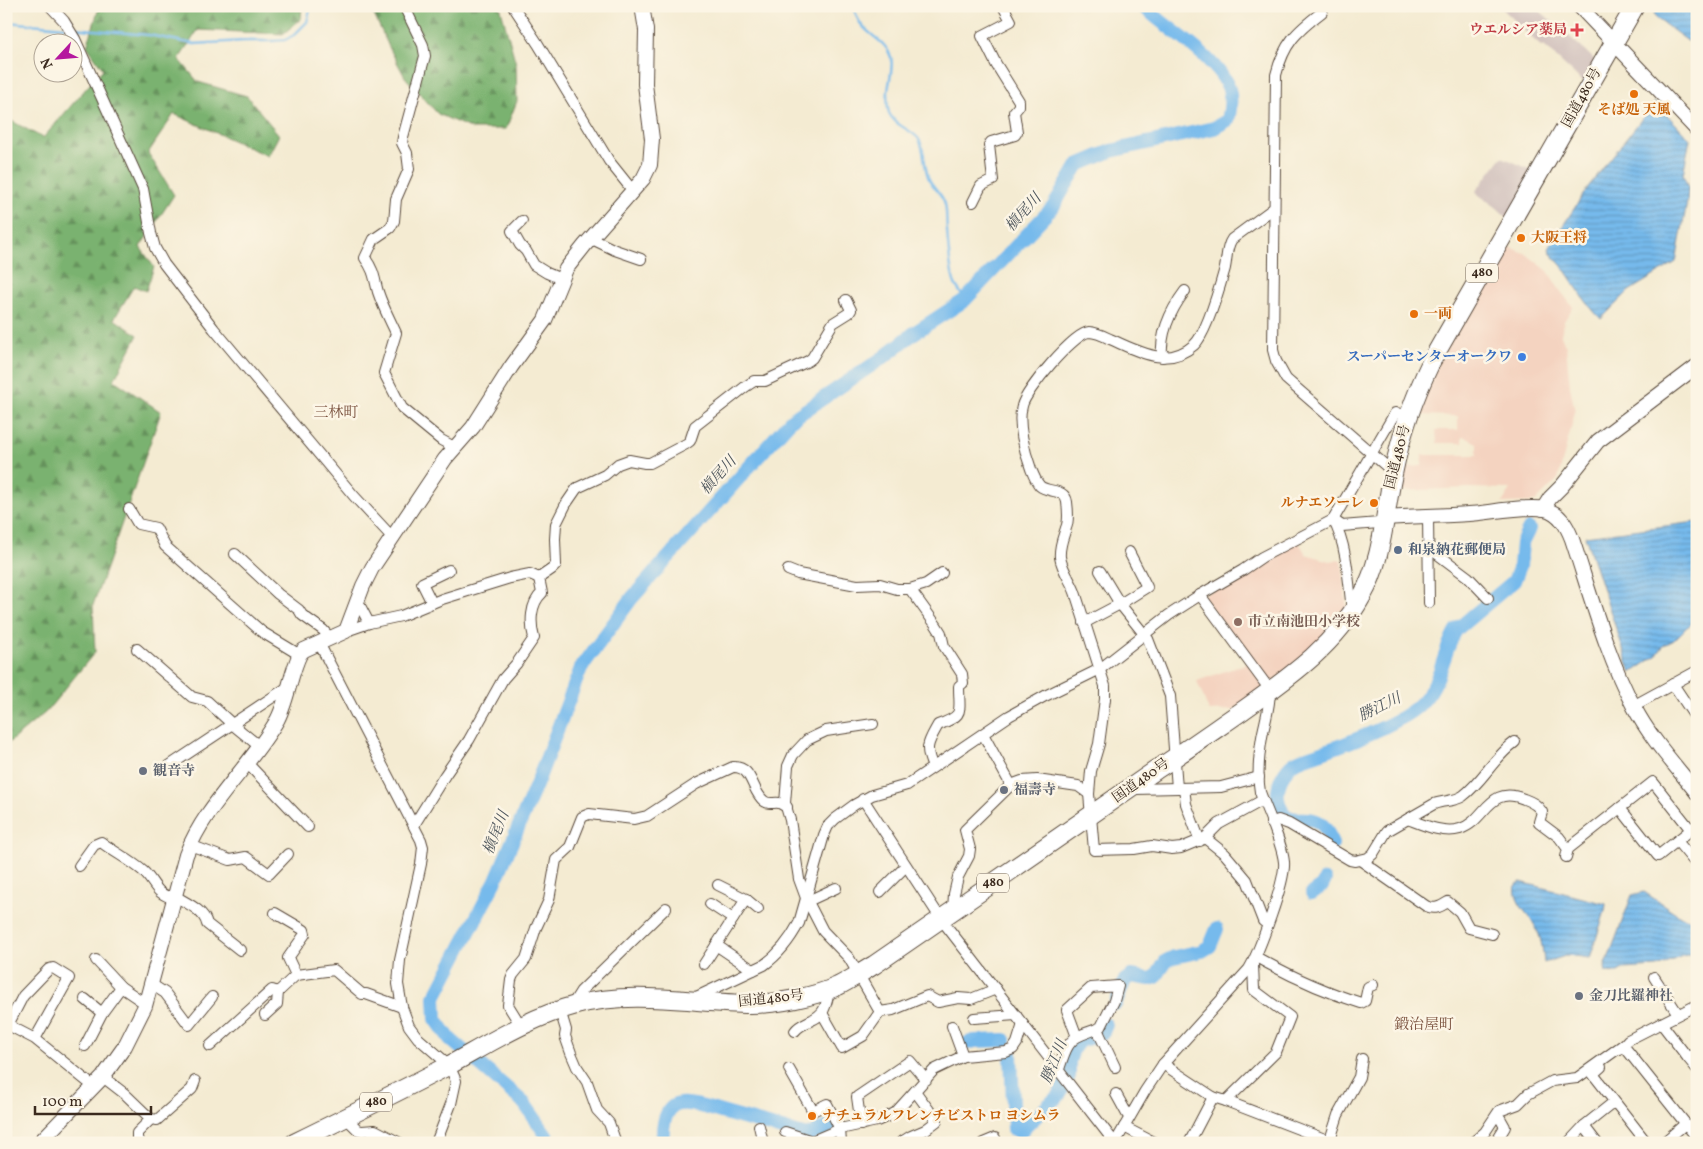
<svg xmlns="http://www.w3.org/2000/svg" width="1703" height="1149" font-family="Vollkorn,'Noto Serif JP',serif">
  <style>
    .built { fill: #f4d3c0 }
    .industrial { fill: #d0c0bc }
    .forest { fill: url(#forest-firs); stroke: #5a6e46 }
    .water { fill: url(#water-rules); stroke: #587285 }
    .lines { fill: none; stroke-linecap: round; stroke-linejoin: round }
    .stream { stroke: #76baec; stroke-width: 2.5 }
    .river { stroke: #76baec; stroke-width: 14 }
    .street-casing { stroke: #574739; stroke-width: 12 }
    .secondary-casing { stroke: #574739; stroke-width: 16 }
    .highway-casing { stroke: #574739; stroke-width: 20 }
    .street { stroke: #fff; stroke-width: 10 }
    .secondary { stroke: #fff; stroke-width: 14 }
    .highway { stroke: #fff; stroke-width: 18 }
    .health-dot { fill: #e0444e; stroke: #fcf5e5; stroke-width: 2 }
    .food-dot { fill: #e8710a; stroke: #fcf5e5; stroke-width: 2 }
    .shop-dot { fill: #3f7fe0; stroke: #fcf5e5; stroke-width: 2 }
    .service-dot { fill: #5c6f8a; stroke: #fcf5e5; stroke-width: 2 }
    .education-dot { fill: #8d6e63; stroke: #fcf5e5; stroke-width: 2 }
    .worship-dot { fill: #6b7280; stroke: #fcf5e5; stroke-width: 2 }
    .labels { text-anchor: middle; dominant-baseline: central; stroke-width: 5; stroke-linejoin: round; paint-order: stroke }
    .shield { fill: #fcf5e5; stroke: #75675a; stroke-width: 1 }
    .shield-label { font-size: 12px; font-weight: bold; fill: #3b2a1e }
    .health-label { font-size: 14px; font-weight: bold; fill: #be3a42; stroke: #fcf5e5; text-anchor: end }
    .street-label { font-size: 14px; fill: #3b2a1e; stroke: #fcf5e5 }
    .food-label { font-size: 14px; font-weight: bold; fill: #c56008; stroke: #fcf5e5; text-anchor: start }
    .shop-label { font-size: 14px; font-weight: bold; fill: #366cbe; stroke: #fcf5e5; text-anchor: end }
    .service-label { font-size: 14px; font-weight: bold; fill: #4e5e75; stroke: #fcf5e5; text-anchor: start }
    .education-label { font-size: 14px; font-weight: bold; fill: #785e54; stroke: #fcf5e5; text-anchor: start }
    .worship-label { font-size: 14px; font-weight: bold; fill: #5b616d; stroke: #fcf5e5; text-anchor: start }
    .water-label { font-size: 15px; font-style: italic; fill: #4d555c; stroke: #fcf5e5 }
    .neighbourhood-label { font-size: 15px; fill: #7c5441; stroke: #fcf5e5 }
  </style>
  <defs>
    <pattern id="forest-firs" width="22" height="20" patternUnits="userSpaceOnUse" patternTransform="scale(1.25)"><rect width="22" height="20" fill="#7ab26f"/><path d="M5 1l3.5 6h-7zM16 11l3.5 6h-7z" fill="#65915b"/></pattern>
    <pattern id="water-rules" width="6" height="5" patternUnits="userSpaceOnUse" patternTransform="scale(1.25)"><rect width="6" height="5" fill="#76baec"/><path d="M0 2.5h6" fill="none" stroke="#6297bf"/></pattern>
  </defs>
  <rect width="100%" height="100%" fill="#fcf5e5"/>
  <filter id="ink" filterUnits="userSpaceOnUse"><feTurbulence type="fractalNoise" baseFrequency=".02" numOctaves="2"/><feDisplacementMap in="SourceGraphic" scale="10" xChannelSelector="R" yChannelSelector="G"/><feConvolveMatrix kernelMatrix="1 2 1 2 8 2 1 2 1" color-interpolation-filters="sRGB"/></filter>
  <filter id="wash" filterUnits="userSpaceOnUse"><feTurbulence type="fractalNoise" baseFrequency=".0096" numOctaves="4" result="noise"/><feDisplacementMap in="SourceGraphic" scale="20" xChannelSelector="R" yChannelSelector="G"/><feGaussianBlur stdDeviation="1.12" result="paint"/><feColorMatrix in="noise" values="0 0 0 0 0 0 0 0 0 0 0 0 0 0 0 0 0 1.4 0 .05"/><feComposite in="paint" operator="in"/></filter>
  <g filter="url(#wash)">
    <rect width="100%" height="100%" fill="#f4ebd2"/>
    <g class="built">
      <polygon points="1506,246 1525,253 1548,271 1559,289 1573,307 1564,321 1561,335 1566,347 1570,386 1575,412 1558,479 1535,502 1502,503 1511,489 1468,488 1398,491 1401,468 1422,466 1422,455 1477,455 1477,443 1465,437 1462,437 1462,443 1437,443 1436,430 1458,430 1458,416 1416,415 1436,366"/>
      <polygon points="1298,541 1306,554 1329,561 1342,560 1347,612 1313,652 1233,710 1209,711 1197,681 1251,662 1203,596"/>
    </g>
    <g class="industrial">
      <polygon points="1500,6 1534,6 1561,29 1595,60 1583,82 1544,46 1542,47 1534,40"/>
      <polygon points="1502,157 1536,172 1508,218 1496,207 1479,195 1476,191"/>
    </g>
    <g class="forest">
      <polygon points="103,6 302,6 301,19 283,34 198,30 179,59 198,82 247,96 279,135 268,156 174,114 148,153 174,195 140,247 154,267 146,291 134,286 114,319 138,335 114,380 161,412 93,605 95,652 46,712 6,745 6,409 11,405 6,398 6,118 43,138 103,69 87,46 98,11"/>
      <polygon points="370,6 500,6 516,64 517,101 506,129 472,129 438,114 405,77 391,51"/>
    </g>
    <g class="water">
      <polygon points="1658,6 1697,6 1697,40 1692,44 1656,18 1654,14"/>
      <path d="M1655,102L1690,139L1683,174L1688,188L1687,202L1676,262L1629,291L1601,319C1585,303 1577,287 1564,269C1560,262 1549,255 1549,247L1589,186Z"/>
      <polygon points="1697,522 1697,620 1687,627 1674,640 1664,645 1656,656 1631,673 1585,536"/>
      <path d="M1521,882L1606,904L1605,911L1590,958L1568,955L1544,963C1543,952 1542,942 1538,932C1531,914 1512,904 1516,884Z"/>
      <polygon points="1644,892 1682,917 1697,921 1697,953 1682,956 1657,967 1623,969 1616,973 1606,972 1605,967 1632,895"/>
    </g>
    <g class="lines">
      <g class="stream">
        <path d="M854,6C858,36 884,35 891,57C895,70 883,95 889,113C894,125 910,129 918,138C926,149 923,166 929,179C933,188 942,193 945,204C947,213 946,222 947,231C948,245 950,272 955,284C958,289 962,295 965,300"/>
        <polyline points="6,22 65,27"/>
        <polyline points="73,28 149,35 194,44 243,41 273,41 285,40 294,35 307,22 311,6"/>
      </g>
      <g class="river">
        <path d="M1332,844C1319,796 1286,840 1278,799C1276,786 1284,769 1295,762C1305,757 1317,754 1328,750C1353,741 1397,724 1417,707C1442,685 1441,656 1456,630L1514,581L1520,566L1522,543L1529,529"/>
        <polyline points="1312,893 1322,886 1325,880"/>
        <polyline points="1116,1003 1125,980 1131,976 1150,979 1156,977 1166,961 1174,957 1202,951 1210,946 1217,929"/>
        <polyline points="968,1043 974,1041 1005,1040"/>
        <polyline points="1011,1054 1014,1129 1020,1132 1059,1095 1069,1076 1069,1062 1073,1049 1079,1041 1102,1034 1106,1025"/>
        <path d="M548,1143L547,1136L524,1103L450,1039L436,1019L435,997L496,880L537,783L581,668L632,598L791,420L884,357L914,333L965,300L1053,207L1078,165L1111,151L1214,128L1228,120C1230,111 1232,99 1229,89C1218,58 1167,29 1143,6"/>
        <path d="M663,1143C662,1131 663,1106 680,1104C691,1102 711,1109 721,1112C750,1120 779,1128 807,1136L833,1125"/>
      </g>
    </g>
  </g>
  <g filter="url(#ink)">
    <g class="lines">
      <defs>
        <g id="street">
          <polyline points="50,6 64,21 75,39 143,189 151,233 155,248 164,264 214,329 354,496 393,538"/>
          <path d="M404,6L423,45L425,56L403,137L402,143L407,153L409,169L396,199L394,221L390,228L374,239L365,258C375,272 374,278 378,292C383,307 390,320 396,333L384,373L402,408L441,440L454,447"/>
          <polyline points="513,6 538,44 609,161 633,191"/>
          <path d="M1324,6L1322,12C1296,32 1284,43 1276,75L1273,350L1276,361L1286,379L1393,472"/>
          <polyline points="973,202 981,186 993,180 989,145 991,142 1015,135 1017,132 1014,112 1019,106 1019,101 996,64 982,36 1011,21 1003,6"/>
          <polyline points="522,221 512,231 520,245 526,251 534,265 547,273 561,279"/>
          <polyline points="590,238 615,250 641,259"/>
          <path d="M1162,357C1160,332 1170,311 1185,291"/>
          <polyline points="129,509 138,524 156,528 165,546 262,632 300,655"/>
          <polyline points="1428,515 1429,603"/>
          <path d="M1333,520C1347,543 1349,585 1352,611"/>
          <polyline points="1335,521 1342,526 1379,523 1385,518"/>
          <polyline points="1428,547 1468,577 1488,598"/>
          <polyline points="235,554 278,594 299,610 302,615 323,630 330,638"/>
          <polyline points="788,570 798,574 857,585 880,584 897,589 910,589 926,584 942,573"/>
          <polyline points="1100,571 1120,604 1148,639 1170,696 1177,788"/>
          <polyline points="539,578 552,569 556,565 555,539 556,524 566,504 577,488 605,475 618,464 629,460 645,463 650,463 686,444 690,441 695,426 745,387 754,381 765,381 808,361 812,358 833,323 849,313 851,310 846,300"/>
          <path d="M910,589L936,625L941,633L944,646L962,674L963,683L959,686C959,713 965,715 938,725C928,743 924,747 933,767"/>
          <polyline points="357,600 369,623"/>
          <polyline points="432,603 422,583 449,570"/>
          <polyline points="1084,623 1120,604 1147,587 1129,552"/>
          <polyline points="346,631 369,623 401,616 442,599 510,578 530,574 539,578"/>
          <polyline points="319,643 421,840 423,847 421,864 400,960 398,984 402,1007 409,1026 418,1038 449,1065 456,1081 451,1104 436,1143"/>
          <polyline points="137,649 192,697 207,701 232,724 259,746"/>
          <polyline points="1673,684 1697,720"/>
          <polyline points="1633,706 1697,671"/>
          <polyline points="873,724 826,731 807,740 793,755 788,766 785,803 790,820 799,879 806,898 823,931 849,958 880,1012"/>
          <polyline points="983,734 1011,785"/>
          <polyline points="247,763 308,827"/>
          <polyline points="169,766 288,687"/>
          <polyline points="1133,787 1135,789 1221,787 1259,777"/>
          <polyline points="1184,788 1186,804 1200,841"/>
          <polyline points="863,799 941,919 1115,1143"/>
          <path d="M1263,800L1219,824L1205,838L1181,848L1172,849L1152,846L1134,849L1094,850L1089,794L1091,771L1099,744L1105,699V686C1095,655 1085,623 1075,592C1071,581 1062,570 1060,557C1059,546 1063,538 1066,528C1069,521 1068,510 1067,502C1065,488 1048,493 1040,486C1036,482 1033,474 1031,469C1025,453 1017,423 1022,406C1025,391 1074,333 1089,332C1096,332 1104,336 1110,339C1138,351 1167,369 1194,345C1207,333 1220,286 1225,268C1227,259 1226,247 1232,239L1274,208"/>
          <path d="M1408,819C1424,825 1443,834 1460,829C1486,821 1488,784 1524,799C1532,802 1538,805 1542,812L1539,822L1559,837L1568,849"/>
          <path d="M1271,823L1278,820L1289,824L1350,860L1355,861L1368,858L1373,854L1387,831L1434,804C1444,800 1454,802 1463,796C1483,781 1494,757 1515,742"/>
          <path d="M414,825L445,775L469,740L503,679L517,663L534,638C530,623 530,604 542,593L539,578"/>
          <polyline points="1691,830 1653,782 1620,808 1658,856 1697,825"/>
          <polyline points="1205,838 1225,854 1247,880 1263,921 1267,924"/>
          <polyline points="1677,841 1697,865"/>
          <polyline points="190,845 230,860 246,857 269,874 288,854"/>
          <polyline points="1566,857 1568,849 1620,808"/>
          <path d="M1360,860L1426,906C1435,910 1440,907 1448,902L1460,912L1469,928L1492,934"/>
          <path d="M79,866L94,845L101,842C114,852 130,860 143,871C155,882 155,895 174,898"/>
          <polyline points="718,885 746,899 758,909"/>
          <polyline points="880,892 906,866"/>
          <path d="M175,896C186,903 204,910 207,924L240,950"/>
          <polyline points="808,901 836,888"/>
          <polyline points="710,904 733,919"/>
          <polyline points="953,910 954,894 958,877 969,856 970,849 965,830 1011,785 1022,781 1037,780 1078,786 1089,794"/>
          <polyline points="716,945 753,970"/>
          <path d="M1256,957C1292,977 1322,991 1361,1003L1365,1001L1368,987L1373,985"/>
          <polyline points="96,960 121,987 146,1004"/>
          <polyline points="704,964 746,899"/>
          <polyline points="296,975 334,970 362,994 366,994 402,1007"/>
          <polyline points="1654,977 1678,1014"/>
          <polyline points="151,984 165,993 189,1025 212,997"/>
          <polyline points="85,999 102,1013"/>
          <path d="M692,999L764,965C778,955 791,938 799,923L824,835L828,826L835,819L854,805L872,795L907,785L1009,716L1045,696L1100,669L1169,615L1200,595L1243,570L1262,557L1333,520L1395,413L1408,415"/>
          <polyline points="577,1004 576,999 581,991 666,908"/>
          <polyline points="560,1010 566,1030 565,1036 571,1053 577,1067 587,1082 597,1110 609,1123 616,1143"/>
          <polyline points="822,1013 842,1048 863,1036 880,1012 893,1010 927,996 938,1002 958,998 971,999 996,989"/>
          <polyline points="265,1015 277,1004 278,992"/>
          <polyline points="974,1018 1016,1015"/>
          <polyline points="1661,1023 1688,1058"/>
          <path d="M521,1026L508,1005L511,980L513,975L526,959L536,928L549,900L556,860L570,847L582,817L589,814L634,819L647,816L696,784L733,767C753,766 751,791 764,801C769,805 774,802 779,803C782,804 784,806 787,807"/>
          <polyline points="952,1026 963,1056"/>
          <polyline points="1097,1029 1115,1067"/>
          <path d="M795,1031C802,1021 819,1021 824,1009C827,1003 828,995 830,989"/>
          <polyline points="35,1039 69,978 53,968 49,969 23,996 8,1025 35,1039 93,1086"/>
          <polyline points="85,1046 102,1013 121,987"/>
          <polyline points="210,1046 272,990 278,992 296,975 288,958 305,934 304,930 275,913"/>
          <polyline points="1620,1049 1628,1040 1697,1005"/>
          <polyline points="1697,1052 1688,1058 1697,1069"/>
          <polyline points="1163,1064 1213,1097 1226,1101 1335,1143"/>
          <polyline points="1601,1067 1593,1074 1647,1143"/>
          <polyline points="789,1069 813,1111 827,1104 840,1129 841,1143"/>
          <path d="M1059,1069C1063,1058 1066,1043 1077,1037C1084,1033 1093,1031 1101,1027L1114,1001L1118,986L1091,988L1067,1010L1077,1037"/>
          <polyline points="103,1077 125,1094 151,1119 157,1120 192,1089 195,1081"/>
          <polyline points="1116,1094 1127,1114 1130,1115"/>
          <polyline points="1226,1101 1276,1052 1290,1017 1254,990 1253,964"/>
          <polyline points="345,1117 358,1130 362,1131 375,1130 400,1143"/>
          <polyline points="861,1125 857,1097 910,1061 926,1080"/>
          <polyline points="759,1126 763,1143"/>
          <polyline points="1124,1127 1155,1143"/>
          <polyline points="785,1132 812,1141 840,1129 877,1121 895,1113 934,1070 963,1056 1006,1052 1013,1049 1017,1043 1023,1024"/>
          <polyline points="1330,1140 1338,1115 1359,1077 1362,1059"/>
          <polyline points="140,1143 137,1139 137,1133 151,1119"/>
          <polyline points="900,1143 911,1136 925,1130 937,1121 915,1091"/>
          <polyline points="983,1143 995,1138"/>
          <path d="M1115,1143L1145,1091L1163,1064L1249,969C1259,952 1286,880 1284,862C1282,842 1267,812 1260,792C1257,775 1259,755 1262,737C1265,721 1270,707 1270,690L1200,595"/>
          <polyline points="1189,1143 1213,1097"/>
          <polyline points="1472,1143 1485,1132 1499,1111 1518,1104 1528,1094 1552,1081 1577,1078 1623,1045 1697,1138"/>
          <polyline points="1495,1143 1505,1127 1500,1118"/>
          <polyline points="1568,1143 1584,1126"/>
          <polyline points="1597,1143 1584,1126 1614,1102"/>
          <polyline points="1663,1143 1685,1124"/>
        </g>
        <g id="secondary">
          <polyline points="1579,6 1697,130"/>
          <polyline points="1543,509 1550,498 1562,486 1598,441 1697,366"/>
          <path d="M1385,518C1413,516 1441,516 1469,514C1487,513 1529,505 1545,509C1560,513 1567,526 1572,539C1590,593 1607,657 1634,707C1650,738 1675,765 1697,793"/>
          <path d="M39,1143L103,1077L125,1046L145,1006L186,855C205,805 249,768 276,722C287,704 290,674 300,654L304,650L346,631L363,586L372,568L445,459L473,427L511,367L545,320L566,269L585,245L643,179L650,165L652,139L645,84L646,30L642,6"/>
        </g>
        <path id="highway" d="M294,1143C345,1118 396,1093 446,1067C488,1044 530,1017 576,1005C633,990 692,1003 750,1004C776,1004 814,997 838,986C850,980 862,972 874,965C968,900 1062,836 1156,770C1185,751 1213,731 1242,711C1288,678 1334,647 1362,596C1383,559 1384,515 1393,474C1401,434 1414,397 1432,360L1635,6"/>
      </defs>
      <use href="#street" class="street-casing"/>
      <use href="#secondary" class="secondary-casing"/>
      <use href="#highway" class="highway-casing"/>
      <use href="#street" class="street"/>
      <use href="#secondary" class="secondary"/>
      <use href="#highway" class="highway"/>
    </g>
  </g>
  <path class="health-dot" d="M1574.5 22.5h5v5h5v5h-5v5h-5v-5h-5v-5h5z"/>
  <g class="food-dot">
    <circle cx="1634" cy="94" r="5"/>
    <circle cx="1521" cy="238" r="5"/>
    <circle cx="1414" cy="314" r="5"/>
    <circle cx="1374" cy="503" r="5"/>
    <circle cx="812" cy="1116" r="5"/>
  </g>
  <circle class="shop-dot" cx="1522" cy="357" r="5"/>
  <circle class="service-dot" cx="1398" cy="550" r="5"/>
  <circle class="education-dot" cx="1238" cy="622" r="5"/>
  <g class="worship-dot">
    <circle cx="143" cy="771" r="5"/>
    <circle cx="1004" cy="790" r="5"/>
    <circle cx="1579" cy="996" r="5"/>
  </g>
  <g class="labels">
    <g class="shield">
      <rect x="1466" y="263.5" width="32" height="19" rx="4"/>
      <rect x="977" y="873.5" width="32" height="19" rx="4"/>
      <rect x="360" y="1092.5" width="32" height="19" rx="4"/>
    </g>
    <g class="shield-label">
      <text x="1482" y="273">480</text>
      <text x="993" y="883">480</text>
      <text x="376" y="1102">480</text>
    </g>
    <g class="health-label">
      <text x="1567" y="30">ウエルシア薬局</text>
    </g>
    <g class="street-label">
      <text transform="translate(1582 98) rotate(-61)">国道480号</text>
      <text transform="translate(1398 457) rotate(-76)">国道480号</text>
      <text transform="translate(1141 781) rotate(-35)">国道480号</text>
      <text transform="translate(771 999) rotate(-6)">国道480号</text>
    </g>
    <g class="food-label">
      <text x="1634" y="110" text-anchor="middle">そば処 天風</text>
      <text x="1531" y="238">大阪王将</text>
      <text x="1424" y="314">一両</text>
      <text x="1364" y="503" text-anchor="end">ルナエソーレ</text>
      <text x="822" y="1116">ナチュラルフレンチビストロ ヨシムラ</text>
    </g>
    <g class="shop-label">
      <text x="1512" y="357">スーパーセンターオークワ</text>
    </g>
    <g class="service-label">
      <text x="1408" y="550">和泉納花郵便局</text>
    </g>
    <g class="education-label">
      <text x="1248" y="622">市立南池田小学校</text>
    </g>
    <g class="worship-label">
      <text x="153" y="771">観音寺</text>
      <text x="1014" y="790">福壽寺</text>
      <text x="1589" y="996">金刀比羅神社</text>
    </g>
    <g class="water-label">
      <text transform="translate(1024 213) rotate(-48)">槇尾川</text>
      <text transform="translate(719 476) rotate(-48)">槇尾川</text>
      <text transform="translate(1380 708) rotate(-26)">勝江川</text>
      <text transform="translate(497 833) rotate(-68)">槇尾川</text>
      <text transform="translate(1055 1062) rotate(-68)">勝江川</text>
    </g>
    <g class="neighbourhood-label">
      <text x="336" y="413">三林町</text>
      <text x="1424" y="1025">鍛治屋町</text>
    </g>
  </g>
  <rect width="1703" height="1149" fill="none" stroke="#fcf5e5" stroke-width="25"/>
  <g transform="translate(58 58) rotate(244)"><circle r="24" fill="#fcf5e5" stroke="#afa495"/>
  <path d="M0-4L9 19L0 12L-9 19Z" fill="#b5179e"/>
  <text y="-8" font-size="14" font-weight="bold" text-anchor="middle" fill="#3b2a1e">N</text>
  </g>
  <path d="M35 1106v8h116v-8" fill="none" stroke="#3b2a1e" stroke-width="2.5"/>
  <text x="42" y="1106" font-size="15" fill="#3b2a1e" stroke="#fcf5e5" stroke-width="4" paint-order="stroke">100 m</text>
</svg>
